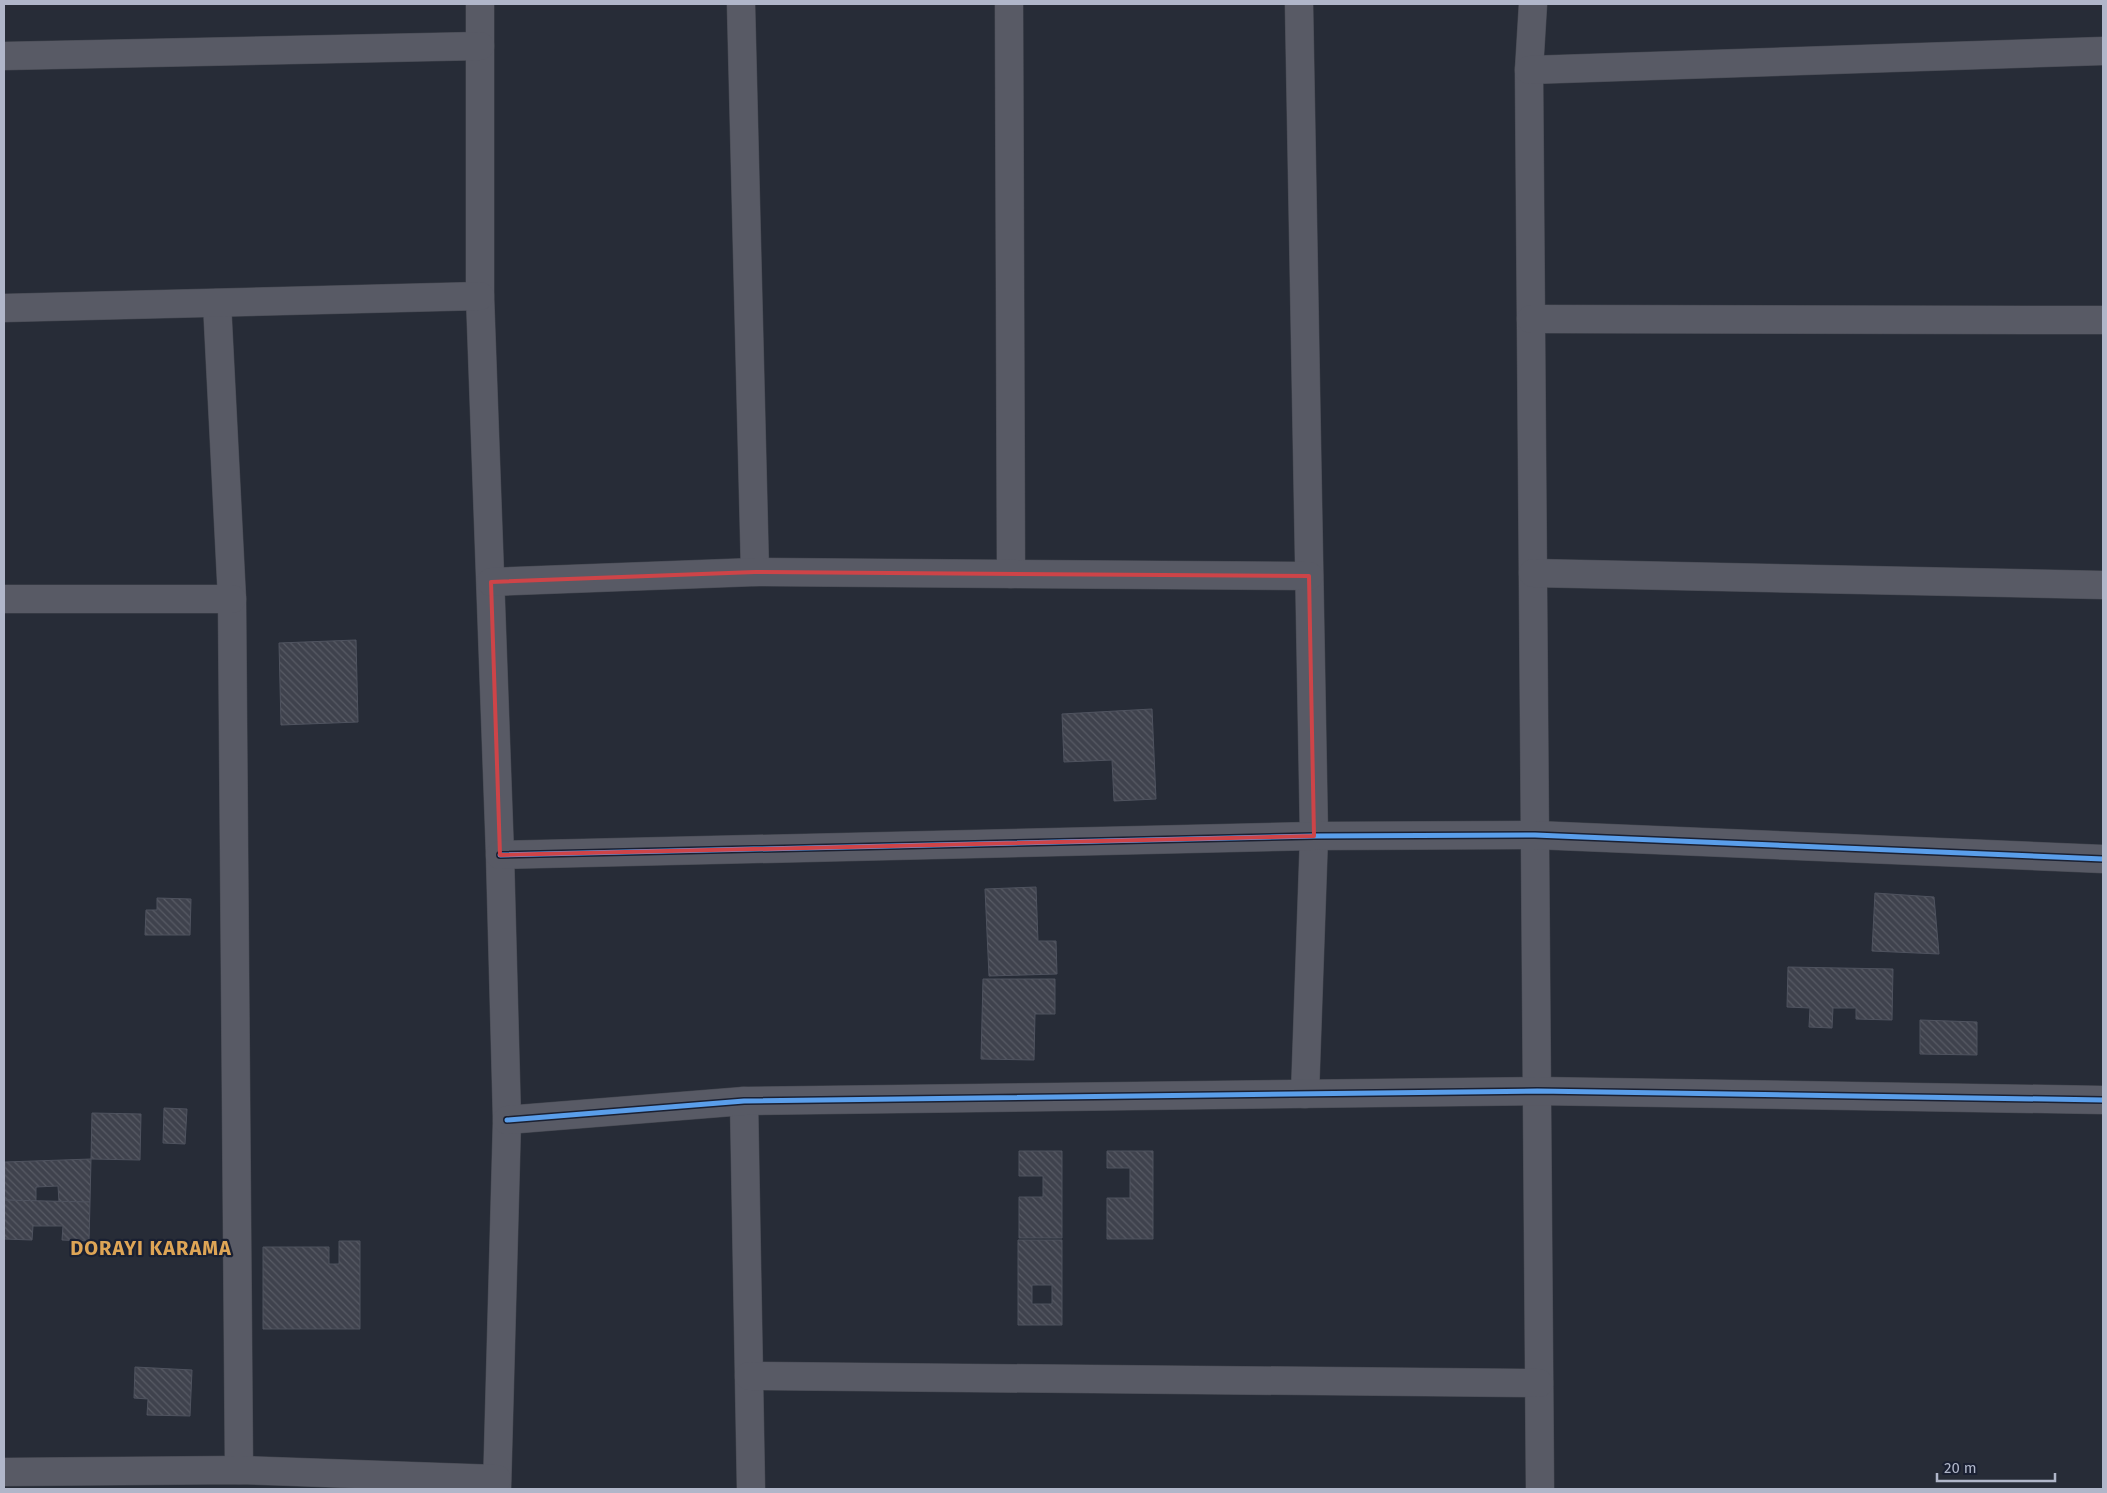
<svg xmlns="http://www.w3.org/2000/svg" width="2107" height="1493" font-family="'Fira Sans',sans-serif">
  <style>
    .building { fill: url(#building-back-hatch); stroke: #4f535f; fill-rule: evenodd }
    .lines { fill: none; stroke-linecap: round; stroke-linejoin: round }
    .street-casing { stroke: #444750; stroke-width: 29 }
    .street { stroke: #585a65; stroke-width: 28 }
    .cycleway-casing { stroke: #1a2032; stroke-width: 8 }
    .cycleway { stroke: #5a9eea; stroke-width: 5 }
    .marked { fill: none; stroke: #ce4448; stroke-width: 4; stroke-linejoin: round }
    .labels { text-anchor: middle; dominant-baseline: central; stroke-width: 4.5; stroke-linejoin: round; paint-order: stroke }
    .district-label { font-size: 20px; font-weight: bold; letter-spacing: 1px; fill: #dea556; stroke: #1a2032 }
  </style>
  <defs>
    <pattern id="building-back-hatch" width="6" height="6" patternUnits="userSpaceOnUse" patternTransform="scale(1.25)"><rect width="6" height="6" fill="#3f424d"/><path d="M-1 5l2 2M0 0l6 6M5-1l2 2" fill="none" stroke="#585b65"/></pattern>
  </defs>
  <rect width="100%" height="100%" fill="#272c37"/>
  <g class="building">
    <polygon points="356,640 358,722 281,725 279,643"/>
    <polygon points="1152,709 1156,799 1114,801 1112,760 1064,762 1062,714"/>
    <polygon points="1036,887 1038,941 1056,941 1057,974 989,976 985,889"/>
    <polygon points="1875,893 1934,897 1939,954 1872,951"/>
    <polygon points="157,898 191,899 190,935 145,935 146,910 157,910"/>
    <polygon points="1788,967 1893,969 1892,1020 1856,1019 1856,1008 1833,1008 1832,1028 1809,1027 1810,1008 1787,1007"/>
    <polygon points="983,979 1055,979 1055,1014 1035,1014 1034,1060 981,1059"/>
    <polygon points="1920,1020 1977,1022 1977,1055 1920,1054"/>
    <polygon points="164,1108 187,1109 185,1144 163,1143"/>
    <polygon points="92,1113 141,1114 140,1160 91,1159"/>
    <polygon points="1019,1151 1062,1151 1062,1238 1019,1238 1019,1197 1043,1197 1043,1176 1019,1176"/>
    <polygon points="1107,1151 1153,1151 1153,1239 1107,1239 1107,1198 1130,1198 1130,1168 1107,1168"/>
    <polygon points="91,1159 90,1202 59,1202 58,1186 36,1187 36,1201 4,1200 5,1162"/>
    <polygon points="4,1200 90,1202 89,1241 62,1240 63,1226 33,1226 32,1240 4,1239"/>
    <path d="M1018,1240H1062V1325H1018ZM1032,1285H1052V1304H1032Z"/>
    <polygon points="339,1241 360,1241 360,1329 263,1329 263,1247 329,1247 329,1264 339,1264"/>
    <polygon points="135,1367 192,1370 190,1416 147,1415 148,1399 134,1398"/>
  </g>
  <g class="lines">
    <defs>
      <g id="street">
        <polyline points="480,4 480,296 500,855 507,1120 497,1489"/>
        <polyline points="741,4 755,572"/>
        <polyline points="1009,4 1011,574"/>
        <polyline points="1299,4 1314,836 1305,1094"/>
        <polyline points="1533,4 1529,70 1540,1489"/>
        <polyline points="4,56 480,46"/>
        <polyline points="1529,70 2103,51"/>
        <polyline points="217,303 232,599 239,1470"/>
        <polyline points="4,308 480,296"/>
        <polyline points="1531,319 2103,320"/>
        <polyline points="1533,573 2103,585"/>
        <polyline points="491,582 755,572 1309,576"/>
        <polyline points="4,599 232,599"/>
        <polyline points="500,855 1314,836 1535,835 2103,859"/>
        <polyline points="744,1101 751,1489"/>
        <polyline points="507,1120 744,1101 1537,1091 2103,1100"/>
        <polyline points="749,1376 1539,1383"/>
        <polyline points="4,1472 239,1470 497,1479"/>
      </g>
    </defs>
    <use href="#street" class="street-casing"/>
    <use href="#street" class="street"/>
    <defs>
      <g id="cycleway">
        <polyline points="500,855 1314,836 1535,835 2103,859"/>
        <polyline points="507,1120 744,1101 1537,1091 2103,1100"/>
      </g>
    </defs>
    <use href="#cycleway" class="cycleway-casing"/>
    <use href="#cycleway" class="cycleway"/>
  </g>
  <path class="marked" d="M755,572L1309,576L1314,836L500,855L491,582Z"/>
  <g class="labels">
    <g class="district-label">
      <text x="151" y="1248">DORAYI KARAMA</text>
    </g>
  </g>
  <rect width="2107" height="1493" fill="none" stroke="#b0b6c9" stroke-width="10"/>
  <path d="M1937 1473v8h118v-8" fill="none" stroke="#b0b6c9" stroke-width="2.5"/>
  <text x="1944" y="1473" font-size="15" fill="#b0b6c9" stroke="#1a2032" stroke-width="4" paint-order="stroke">20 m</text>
</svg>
